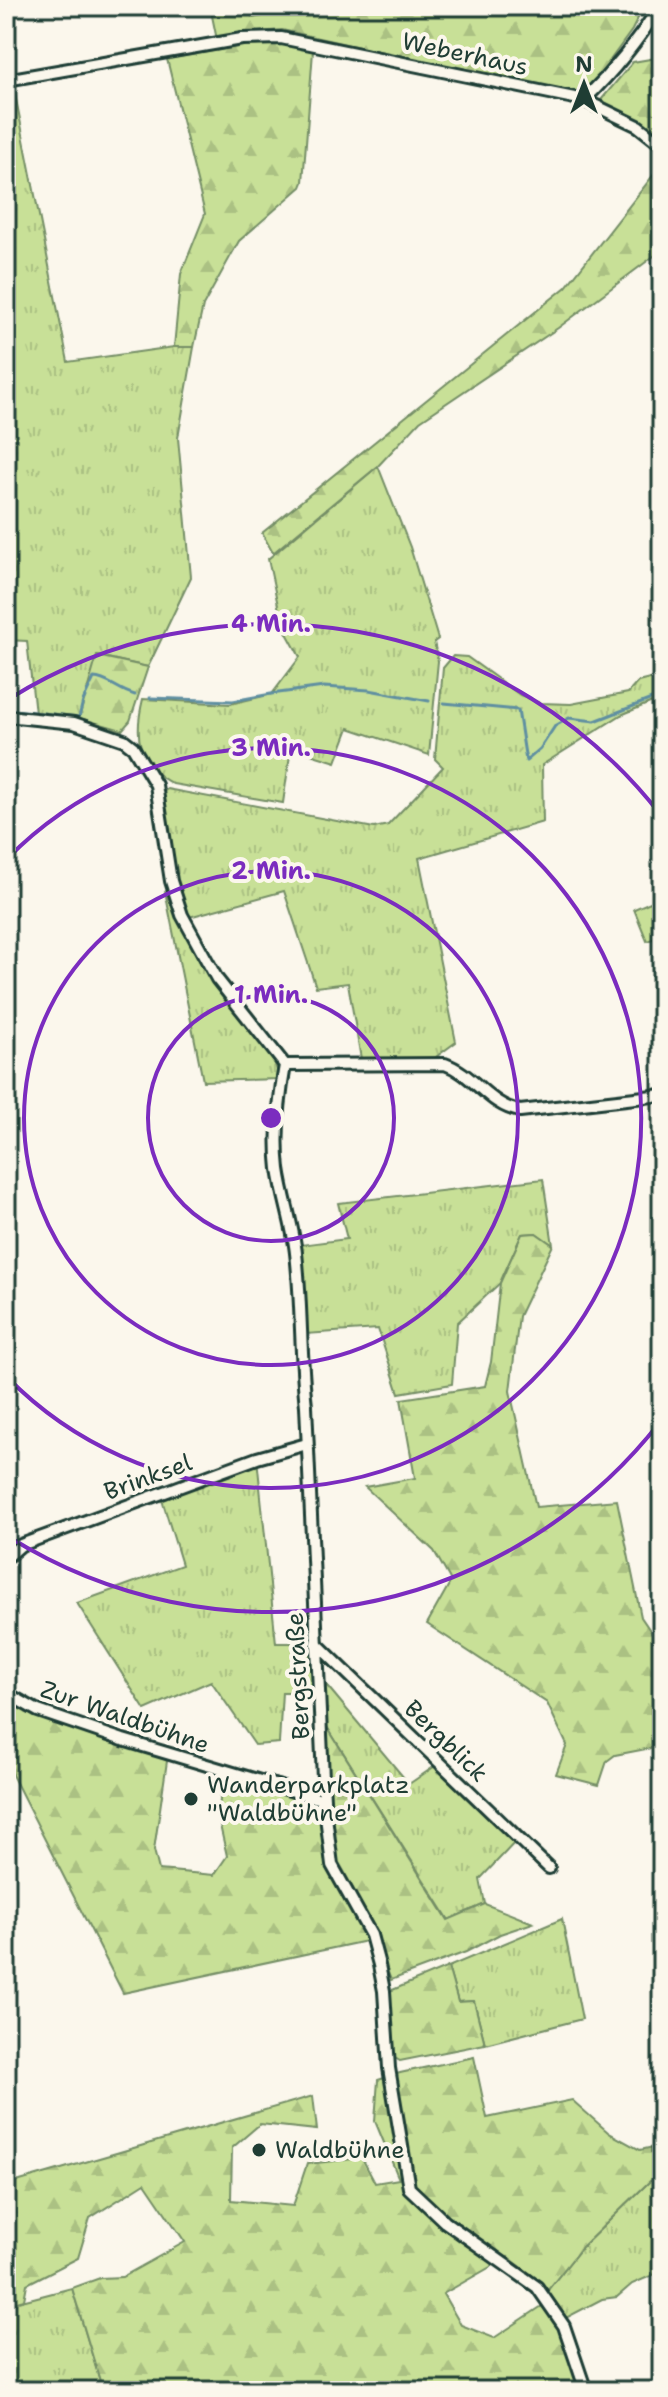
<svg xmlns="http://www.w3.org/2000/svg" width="668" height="2397" font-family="'Shantell Sans',sans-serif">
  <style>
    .grass { fill: url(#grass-tufts); stroke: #748e66; stroke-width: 2 }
    .forest { fill: url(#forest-firs); stroke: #748e66; stroke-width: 2 }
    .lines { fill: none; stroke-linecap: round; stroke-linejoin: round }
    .stream { stroke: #5f8fa1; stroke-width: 3 }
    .minor-casing { stroke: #1f3d34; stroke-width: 16 }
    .minor { stroke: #fbf7ec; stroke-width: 10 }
    .ring { fill: none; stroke: #7b2cbf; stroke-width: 4 }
    .poi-dot { fill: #1f3d34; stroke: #fbf7ec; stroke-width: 3 }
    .labels { text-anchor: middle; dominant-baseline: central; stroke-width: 8; stroke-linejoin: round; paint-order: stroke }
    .street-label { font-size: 24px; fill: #1f3d34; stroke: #fbf7ec }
    .poi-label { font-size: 24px; fill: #1f3d34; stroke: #fbf7ec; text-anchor: start }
    .centre { fill: #7b2cbf; stroke: #fbf7ec; stroke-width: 4 }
    .ring-label { font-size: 24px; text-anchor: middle; font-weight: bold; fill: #7b2cbf; stroke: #fbf7ec; stroke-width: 8; stroke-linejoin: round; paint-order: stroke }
  </style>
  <defs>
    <pattern id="grass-tufts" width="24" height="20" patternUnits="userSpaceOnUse" patternTransform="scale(2)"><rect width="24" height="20" fill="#c8e097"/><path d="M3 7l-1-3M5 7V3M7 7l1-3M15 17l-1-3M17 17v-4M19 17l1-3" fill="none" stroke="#abc183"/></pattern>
    <pattern id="forest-firs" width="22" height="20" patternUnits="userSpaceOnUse" patternTransform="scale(2)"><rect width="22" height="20" fill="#c8e097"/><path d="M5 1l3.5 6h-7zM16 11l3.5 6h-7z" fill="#abc183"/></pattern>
  </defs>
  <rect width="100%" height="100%" fill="#fbf7ec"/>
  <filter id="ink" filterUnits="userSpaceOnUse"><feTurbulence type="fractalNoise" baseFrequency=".0125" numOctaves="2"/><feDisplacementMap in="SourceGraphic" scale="16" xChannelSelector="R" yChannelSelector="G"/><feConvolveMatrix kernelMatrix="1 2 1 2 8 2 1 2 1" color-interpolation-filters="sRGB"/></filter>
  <g filter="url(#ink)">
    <g class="grass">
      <polygon points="13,84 68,362 174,347 194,347 178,438 191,577 148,667 98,656 79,718 35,713 27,641 6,640 6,86"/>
      <path d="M378,466L410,547L438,639L434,642L438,661L429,755L349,728L336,762L291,748L283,803L173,784C137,766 134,735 143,699L230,704L272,694L300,657L282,624L268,559Z"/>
      <polygon points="453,656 467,657 520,695 540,703 571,704 628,693 638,682 662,676 662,698 621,715 542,765 543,822 419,858 456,1042 433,1059 361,1059 348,983 316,987 284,891 189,917 175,879 161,794 167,789 374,828 388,825 443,767 435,759 443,668"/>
      <path d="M165,891C180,922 194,955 213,984C232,1013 275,1044 279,1079L203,1081Z"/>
      <polygon points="662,897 662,936 647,941 634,909"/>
      <polygon points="543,1179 553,1245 536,1233 522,1234 500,1283 457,1323 452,1384 399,1393 378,1329 306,1334 300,1245 347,1239 338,1203"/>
      <polygon points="257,1458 276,1643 316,1643 318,1675 409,1784 438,1764 518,1839 480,1879 485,1904 449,1920 322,1719 319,1692 282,1692 279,1743 255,1745 211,1681 145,1710 77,1603 182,1565 160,1493"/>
      <polygon points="562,1919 582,2019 485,2044 474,2001 458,2002 448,1967"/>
      <polygon points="662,2179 662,2271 632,2284 617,2297 602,2299 564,2319 547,2291 582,2247 650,2181"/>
      <polygon points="72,2288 103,2391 6,2391 6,2305"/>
    </g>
    <g class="forest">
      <polygon points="210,6 246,6 253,18 273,14 278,6 644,6 632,30 584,96 282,30 244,33 217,40"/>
      <polygon points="247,45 286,45 313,51 303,182 301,187 239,241 203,306 194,347 174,347 181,274 205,214 167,59"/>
      <polygon points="662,57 662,140 639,122 601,100 633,62"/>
      <polygon points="662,164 662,250 558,328 420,421 378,466 273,553 262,533 566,287"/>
      <polygon points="97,656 148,667 130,721 122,730 79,718"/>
      <polygon points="536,1233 553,1245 519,1316 510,1391 536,1507 617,1500 641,1617 662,1648 662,1746 615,1755 607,1761 599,1785 556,1774 567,1745 547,1703 427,1624 451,1581 434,1551 365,1487 415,1478 401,1399 485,1386 491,1362 500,1283 522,1234"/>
      <path d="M6,1697C42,1717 81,1732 121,1745C136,1750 153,1752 167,1761L154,1850L159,1870L214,1875L227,1856L219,1821L221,1776L320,1807L330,1806L322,1719L448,1920L485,1904L533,1923L500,1934L466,1952L391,1980L374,1937L366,1941L123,1993L6,1763Z"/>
      <polygon points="448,1967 458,2002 474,2001 485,2044 400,2061 393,2057 390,1991"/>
      <polygon points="474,2057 487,2118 572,2100 609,2133 640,2150 662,2145 662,2179 650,2181 582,2247 547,2291 533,2276 508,2257 443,2294 461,2325 494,2338 542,2306 561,2329 582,2391 103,2391 72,2288 100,2278 122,2277 185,2242 145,2183 90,2218 78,2258 27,2284 24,2300 6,2305 6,2185 313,2096 317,2130 260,2124 232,2148 231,2200 293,2206 307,2164 362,2158 375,2183 399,2179 375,2121 378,2080 400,2073"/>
    </g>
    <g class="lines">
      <g class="stream">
        <polyline points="150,698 233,701 271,694 324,687 369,690 429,701"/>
        <polyline points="444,703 518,710 526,761 540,749 555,726 569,718 595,721 662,695"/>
        <path d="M6,709L79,717L83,701L94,678C107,678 119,691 135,695"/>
      </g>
      <defs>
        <g id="minor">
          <polyline points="6,80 242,39 281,38 584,100 638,126 662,145"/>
          <path d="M584,100C614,71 638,41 660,6"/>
          <path d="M6,716L74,723L124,740L133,747L156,785L171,881L182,915L217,979L285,1065C279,1099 275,1135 279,1169C283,1198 293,1225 296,1253C302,1304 300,1355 306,1406L324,1800L332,1865L371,1935L379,1965L384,1991L389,2068L409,2188L445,2222L537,2287L564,2326L586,2391"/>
          <path d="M285,1065L445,1064C474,1074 489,1106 520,1111L662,1095"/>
          <polyline points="6,1558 21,1545 257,1458 307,1444"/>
          <polyline points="316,1643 549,1868"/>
          <polyline points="6,1693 38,1711 123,1740 324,1800"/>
        </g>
      </defs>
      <use href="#minor" class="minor-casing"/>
      <use href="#minor" class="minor"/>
    </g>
  </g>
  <g class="ring">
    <circle cx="271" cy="1118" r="123"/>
    <circle cx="271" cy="1118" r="247"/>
    <path d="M7 859A370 370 0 1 1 7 1377"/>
    <path d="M660 1422A494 494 0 0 1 9 1537M9 699A494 494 0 0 1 660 814"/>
  </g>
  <g class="poi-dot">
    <circle cx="191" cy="1799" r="8"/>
    <circle cx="259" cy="2150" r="8"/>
  </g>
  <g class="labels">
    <g class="street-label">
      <text transform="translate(465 54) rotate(12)">Weberhaus</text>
      <text transform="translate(148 1477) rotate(-20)">Brinksel</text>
      <text transform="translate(298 1676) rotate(-93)">Bergstraße</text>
      <text transform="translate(125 1717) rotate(19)">Zur Waldbühne</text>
      <text transform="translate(446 1741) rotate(44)">Bergblick</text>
    </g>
    <g class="poi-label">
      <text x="207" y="1785">Wanderparkplatz<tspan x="207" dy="28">"Waldbühne"</tspan></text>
      <text x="275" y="2150">Waldbühne</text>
    </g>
  </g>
  <circle cx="271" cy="1118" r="12" class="centre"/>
  <g class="ring-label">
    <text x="271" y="632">4 Min.</text>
    <text x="271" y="756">3 Min.</text>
    <text x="271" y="879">2 Min.</text>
    <text x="271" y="1003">1 Min.</text>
  </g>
  <rect width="668" height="2397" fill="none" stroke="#fbf7ec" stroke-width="32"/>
  <rect x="16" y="16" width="636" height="2365" fill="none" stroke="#1f3d34" stroke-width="3" filter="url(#ink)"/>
  <g transform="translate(584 84)" stroke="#fbf7ec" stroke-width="6" paint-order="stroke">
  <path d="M0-6L14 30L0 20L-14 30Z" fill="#1f3d34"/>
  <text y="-12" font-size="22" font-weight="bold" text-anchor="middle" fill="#1f3d34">N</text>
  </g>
</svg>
